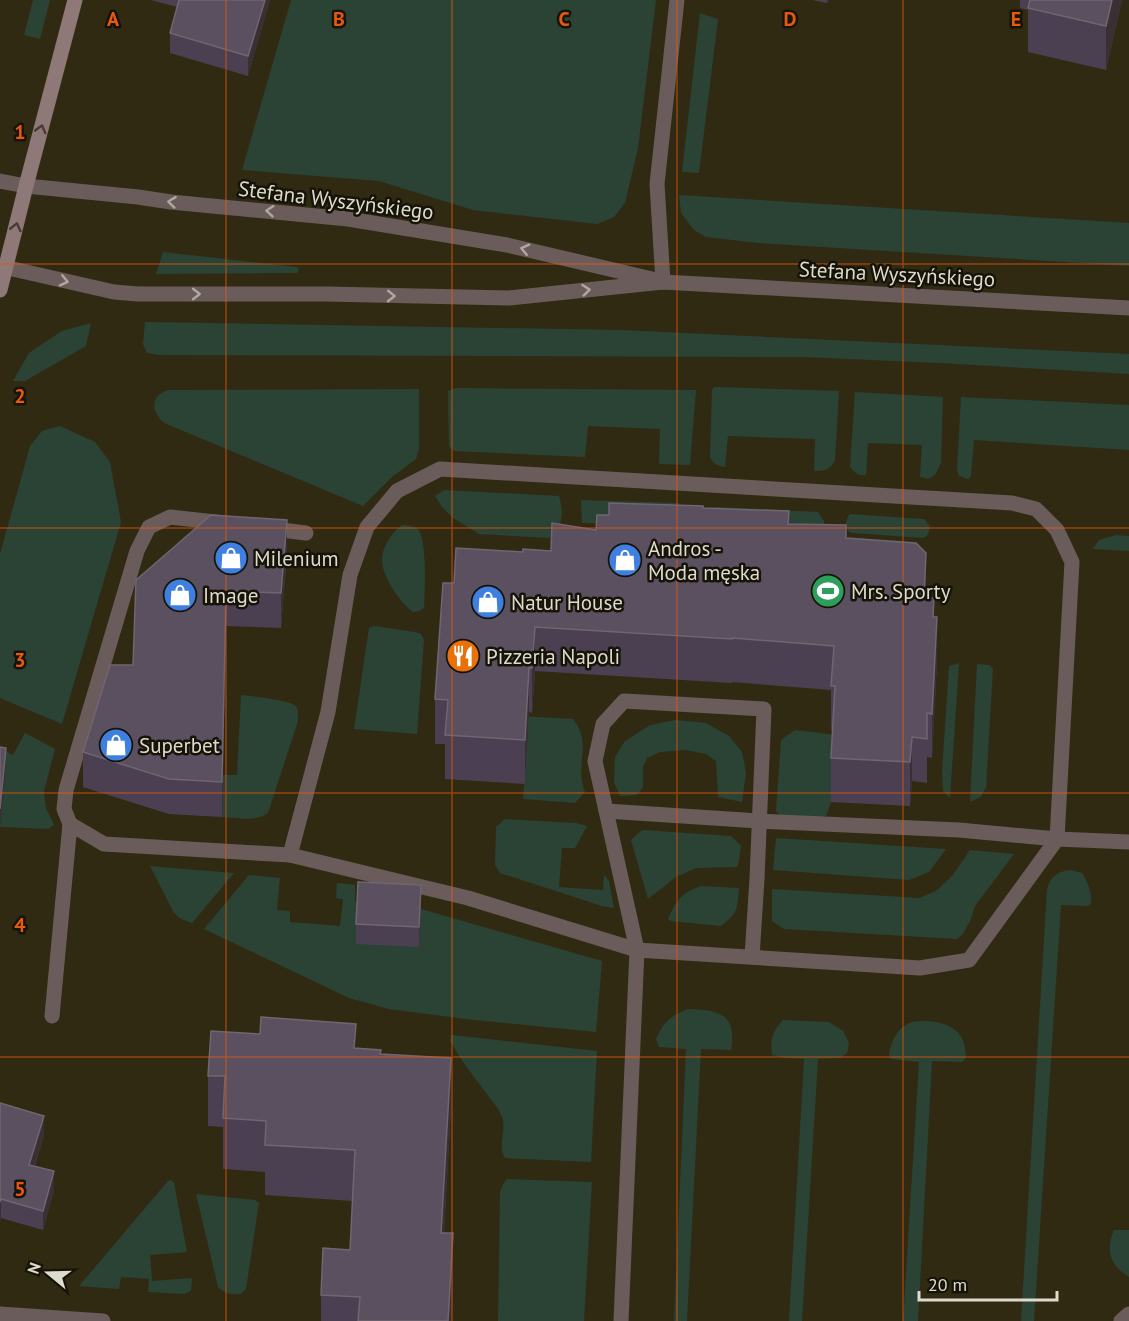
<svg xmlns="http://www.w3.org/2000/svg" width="1129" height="1321" font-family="'PT Sans',sans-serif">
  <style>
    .green { fill: #2a4335 }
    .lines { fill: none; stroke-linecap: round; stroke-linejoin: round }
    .service { stroke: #6b5c5c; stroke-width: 15 }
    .minor { stroke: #6b5c5c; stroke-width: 15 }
    .tertiary { stroke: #6b5c5c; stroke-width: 15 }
    .secondary { stroke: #8f7878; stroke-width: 15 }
    .wall { fill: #4b4052 }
    .shaded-wall { fill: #3a3033 }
    .building { fill: #5b505f; stroke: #6f6670; stroke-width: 1.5 }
    .oneway { stroke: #463b35 }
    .oneway2 { stroke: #b0a89f }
    .grid { fill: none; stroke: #e8590c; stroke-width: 1.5; stroke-opacity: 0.55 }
    .labels { text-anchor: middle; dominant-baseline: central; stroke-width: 5; stroke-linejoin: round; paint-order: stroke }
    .street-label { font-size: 21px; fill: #dedacc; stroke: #161309 }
    .poi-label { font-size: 21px; fill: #dedacc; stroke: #161309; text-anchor: start }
    .grid-label { font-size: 20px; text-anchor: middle; font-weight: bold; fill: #e8590c; stroke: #161309; stroke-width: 5; stroke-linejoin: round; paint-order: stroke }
  </style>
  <rect width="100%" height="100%" fill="#312a13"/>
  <g class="green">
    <polygon points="33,0 50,0 40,39 24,35"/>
    <polygon points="291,0 656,0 638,148 625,203 614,217 597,224 473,210 379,181 242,170"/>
    <polygon points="700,13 718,19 699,173 682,172"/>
    <polygon points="679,195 1129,223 1129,266 758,243 706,237 694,230 681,213"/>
    <polygon points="163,252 297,267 299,269 297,273 156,274"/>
    <polygon points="145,322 620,330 1129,354 1129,374 940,363 802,357 159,355 147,353 143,344"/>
    <polygon points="91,323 86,346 25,381 13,381 29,353 62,331"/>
    <path d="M714,387L839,391L835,460C830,470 825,471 814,471L815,439L728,436L725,467C718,466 713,464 710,457L712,390Z"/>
    <polygon points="456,388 696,390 690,465 659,464 660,429 588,426 585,457 454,451 449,446 448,391"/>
    <path d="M419,389V449L416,459L392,477L363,506L164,423C151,411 150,396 168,390Z"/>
    <path d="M855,392L943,397L941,463L935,475L929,479L920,477L922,445L868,443L866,475C858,476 855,473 850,467Z"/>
    <polygon points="961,397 1129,405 1129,450 974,440 971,476 968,479 959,476 957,470"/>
    <polygon points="60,426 95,442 110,462 121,522 62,724 0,698 0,554 30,446 42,431"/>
    <path d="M444,490L559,496C564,512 563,528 549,538L479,534L453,518L442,507L435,496Z"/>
    <polygon points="581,500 678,503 683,510 678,524 582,523"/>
    <polygon points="716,507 818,512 824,521 824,527 822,531 711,510"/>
    <path d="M850,514L924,519L930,526C929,532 928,536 923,538L852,533L848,531C845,524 845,520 850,514Z"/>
    <path d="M402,525C408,525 416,526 419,531C427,543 425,593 424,608L419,611L413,612C400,602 381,576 382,558C383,546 392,532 402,525Z"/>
    <polygon points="1116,535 1129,536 1129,551 1093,549 1099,540"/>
    <polygon points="375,626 415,632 421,634 424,640 417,734 354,729 369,628"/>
    <polygon points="959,663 950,798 943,791 942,771 949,666"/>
    <polygon points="977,664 989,665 993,669 986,787 981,797 970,802"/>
    <path d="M241,695C251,696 290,700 296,706C298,709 298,716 298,721L268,813C254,822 239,818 222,817L223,775H237Z"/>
    <path d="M521,716L573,719C593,744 574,765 585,792L575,803L523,799L528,734Z"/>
    <polygon points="676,720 706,723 729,736 742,752 746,773 742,802 718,797 716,761 706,754 685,750 660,752 647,758 643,767 643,787 637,795 620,796 614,782 615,757 625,741 650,725"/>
    <polygon points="795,730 844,736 834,753 831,802 826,816 808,821 782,817 776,811 781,740"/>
    <polygon points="25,733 55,749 44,791 46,808 54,825 48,829 0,827 0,748 13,755"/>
    <polygon points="505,819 576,823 587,826 575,848 562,848 559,887 603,890 604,875 609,881 614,908 602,906 500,873 495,865 496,827"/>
    <polygon points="643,830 731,836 741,846 738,866 736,867 696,868 676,877 648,899 631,840 637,834"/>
    <polygon points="776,838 946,849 929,872 909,880 773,870"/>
    <polygon points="970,850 1014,854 975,906 970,921 963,934 957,939 784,929 772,921 772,889 919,898 936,891 952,876"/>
    <polygon points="150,866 234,873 192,923 181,919 174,913"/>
    <path d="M1070,870L1082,873C1088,883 1092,892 1091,904L1088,906L1061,905L1034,1321H1021L1047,889C1051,876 1057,872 1070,870Z"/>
    <polygon points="249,875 280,878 277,910 290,911 290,922 340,926 343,899 336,898 337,883 355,885 355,902 421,909 602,961 596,1032 474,1020 389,1009 349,998 204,929"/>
    <path d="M701,886L739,888C737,909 739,912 721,926L671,921L668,919C676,901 682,892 701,886Z"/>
    <path d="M688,1009C720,1010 737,1014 731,1050L701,1049L687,1321H674L686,1049L659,1047L656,1039C664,1021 671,1016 688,1009Z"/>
    <path d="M783,1020L829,1022L843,1031L849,1043L847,1053L840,1058L818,1059L802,1321H789L804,1059L784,1058L772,1055C770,1039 772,1032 783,1020Z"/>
    <path d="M926,1021C951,1023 966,1031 966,1058L962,1062L932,1061L918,1321H903L919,1062L891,1059L889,1057C890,1043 897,1027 912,1022C916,1021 922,1021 926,1021Z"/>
    <path d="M452,1035L597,1051L591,1162L505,1158C497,1146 507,1130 502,1117C499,1108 490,1099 484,1090C472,1074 459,1058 450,1040Z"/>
    <polygon points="507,1179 592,1182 584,1321 498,1321 500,1192 503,1184"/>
    <polygon points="171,1180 174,1183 187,1252 150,1255 152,1281 192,1278 191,1291 184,1294 148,1292 149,1279 121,1277 119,1289 79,1286 168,1181"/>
    <path d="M196,1194L255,1200L259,1203L246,1289L241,1294C231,1295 226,1294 218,1287Z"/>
    <path d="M1114,1230H1129V1277C1110,1265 1105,1251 1114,1230Z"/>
  </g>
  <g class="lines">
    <g class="service">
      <polyline points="663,282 657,184 677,0"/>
      <polyline points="266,528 306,533"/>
      <polyline points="70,824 104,844 290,855 468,898 637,950 920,968 969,960 1057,839 1129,842"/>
      <polyline points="290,855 328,712 350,575 367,527 397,491 440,469 1012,503 1036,509 1057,530 1072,562 1057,839 959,830 759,821 606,811"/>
      <polyline points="52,1016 70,824 64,809 66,790 137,551 149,527 170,517 224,523"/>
      <polyline points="0,1314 103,1321"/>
      <polyline points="621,1321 637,950 595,761 603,724 624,701 764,709 757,879 752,957"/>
    </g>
    <polyline class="minor" points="1121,1321 1129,1314"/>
    <g class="tertiary">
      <polyline points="0,181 26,186 138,197 171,202 348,219 507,245 652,279"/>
      <polyline points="0,266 114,292 138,294 327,294 509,298 663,282 1129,308"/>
    </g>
    <polyline class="secondary" points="0,290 26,186 75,0"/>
  </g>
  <g class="wall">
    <polygon points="151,0 270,0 248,76 170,53 170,33 177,7"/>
    <polygon points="812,0 828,0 827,3"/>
    <polygon points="1020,0 1122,0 1106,70 1028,52 1028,10 1020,8"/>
    <polygon points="703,508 789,524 846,538 926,598 934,617 937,661 932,758 927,757 927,783 912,781 910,806 831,802 831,758 833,730 831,730 831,690 732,682 732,683 535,671 532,713 529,712 525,784 445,779 445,744 435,744 435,699 454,583 523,552 551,551 596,530 609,515"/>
    <polygon points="287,555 281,628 226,626 222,817 169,814 83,787 83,752 133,665 136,580"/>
    <polygon points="421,905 419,947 356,944 356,924"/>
    <polygon points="356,1048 381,1054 451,1109 444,1233 453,1284 451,1321 321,1321 321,1295 350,1250 353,1201 265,1195 265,1172 223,1169 223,1127 208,1126 208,1076"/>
    <polygon points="0,1103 44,1135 35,1166 54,1190 43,1230 1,1218 0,1221"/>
  </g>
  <g class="shaded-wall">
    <polygon points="265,0 270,0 248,76 248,56"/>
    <polygon points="1112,0 1122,0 1106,70 1106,26"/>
    <polygon points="287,520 287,555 281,628 281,593"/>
    <polygon points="926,553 926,597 924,642 924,598"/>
    <polygon points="226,591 226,626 222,817 222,782"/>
    <polygon points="937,617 937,661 932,758 932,714"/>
    <polygon points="535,627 535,671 532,713 532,668"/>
    <polygon points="529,668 529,712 525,784 525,740"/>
    <polygon points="912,737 912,781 910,806 910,762"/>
    <polygon points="6,748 6,767 0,828 0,809"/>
    <polygon points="421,885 421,905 419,947 419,927"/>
    <polygon points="451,1058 451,1109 441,1283 441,1233"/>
    <polygon points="44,1116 44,1135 29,1184 29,1165"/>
    <polygon points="54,1171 54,1190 43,1230 43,1211"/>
    <polygon points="1,1199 1,1218 0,1221 0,1202"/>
    <polygon points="453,1233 453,1284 451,1321 448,1321"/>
  </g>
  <g class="building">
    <polygon points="179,0 265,0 248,56 170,33"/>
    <polygon points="1030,0 1112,0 1106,26 1028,8"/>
    <polygon points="609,503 703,506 703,508 789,511 788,524 846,525 846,538 916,543 926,553 924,598 934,598 933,617 937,617 932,714 927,713 927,739 912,737 910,762 831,758 835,686 831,686 834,646 732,638 732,639 535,627 532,668 529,668 525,740 445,735 448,700 435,699 443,583 454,583 456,548 523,552 523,549 551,551 552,523 596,530 597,515 609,515"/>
    <polygon points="211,515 287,520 281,593 226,591 222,782 169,779 83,752 110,665 133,665 136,580"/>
    <polygon points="0,747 6,748 0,809"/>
    <polygon points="358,882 421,885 419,927 356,924"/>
    <polygon points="261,1017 356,1024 354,1048 381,1050 380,1054 451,1058 441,1233 453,1233 448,1321 358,1321 360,1297 321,1295 323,1248 350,1250 355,1150 265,1145 266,1121 223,1118 225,1076 208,1076 211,1031 260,1034"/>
    <polygon points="0,1103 44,1116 29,1165 54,1171 43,1211 1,1199 0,1202"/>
  </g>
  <defs><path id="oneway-chevron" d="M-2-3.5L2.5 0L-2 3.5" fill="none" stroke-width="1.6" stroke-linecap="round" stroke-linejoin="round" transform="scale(1.5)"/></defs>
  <g class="oneway">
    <use href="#oneway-chevron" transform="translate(41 129) rotate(-75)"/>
    <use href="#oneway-chevron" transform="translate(16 227) rotate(-77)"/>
  </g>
  <g class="oneway2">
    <use href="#oneway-chevron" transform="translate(172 202) rotate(-173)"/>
    <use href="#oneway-chevron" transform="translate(270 211) rotate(-175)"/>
    <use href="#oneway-chevron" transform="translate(525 249) rotate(-167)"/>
    <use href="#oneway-chevron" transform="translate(64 281) rotate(13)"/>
    <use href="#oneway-chevron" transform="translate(586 290) rotate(-6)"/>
    <use href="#oneway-chevron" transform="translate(196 294)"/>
    <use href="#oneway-chevron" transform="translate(391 296) rotate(1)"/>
  </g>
  <path class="grid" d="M226,0V1321M452,0V1321M677,0V1321M903,0V1321M0,264H1129M0,528H1129M0,793H1129M0,1057H1129"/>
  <defs>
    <symbol id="shop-disc" viewBox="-11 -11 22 22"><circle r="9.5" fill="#3f7fe0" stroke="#161309"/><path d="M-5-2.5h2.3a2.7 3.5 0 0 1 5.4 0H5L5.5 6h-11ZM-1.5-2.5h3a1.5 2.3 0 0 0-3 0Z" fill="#fff"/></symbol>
    <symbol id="stadium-disc" viewBox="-11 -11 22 22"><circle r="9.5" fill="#2e9e5b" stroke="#161309"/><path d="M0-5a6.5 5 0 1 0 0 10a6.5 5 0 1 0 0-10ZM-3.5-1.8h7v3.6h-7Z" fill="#fff"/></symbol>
    <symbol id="restaurant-disc" viewBox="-11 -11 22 22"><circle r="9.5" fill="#e8710a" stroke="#161309"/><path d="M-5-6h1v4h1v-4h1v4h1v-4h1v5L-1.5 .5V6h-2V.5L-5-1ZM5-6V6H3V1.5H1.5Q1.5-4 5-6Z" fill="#fff"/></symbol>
  </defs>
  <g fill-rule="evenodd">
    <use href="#shop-disc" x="212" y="539" width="38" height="38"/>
    <use href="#shop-disc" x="606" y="541" width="38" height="38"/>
    <use href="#stadium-disc" x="809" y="572" width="38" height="38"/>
    <use href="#shop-disc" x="161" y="576" width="38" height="38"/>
    <use href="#shop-disc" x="469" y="583" width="38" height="38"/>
    <use href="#restaurant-disc" x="444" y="637" width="38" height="38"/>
    <use href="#shop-disc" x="97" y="726" width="38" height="38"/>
  </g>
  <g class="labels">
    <g class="street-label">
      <text transform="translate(336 200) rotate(7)">Stefana Wyszyńskiego</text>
      <text transform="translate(897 274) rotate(3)">Stefana Wyszyńskiego</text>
    </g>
    <g class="poi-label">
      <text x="648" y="548">Andros -<tspan x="648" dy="24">Moda męska</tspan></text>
      <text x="254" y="558">Milenium</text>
      <text x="851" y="591">Mrs. Sporty</text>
      <text x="203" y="595">Image</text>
      <text x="511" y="602">Natur House</text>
      <text x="486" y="656">Pizzeria Napoli</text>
      <text x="139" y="745">Superbet</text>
    </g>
  </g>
  <g class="grid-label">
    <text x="113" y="26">A</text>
    <text x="339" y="26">B</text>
    <text x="564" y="26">C</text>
    <text x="790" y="26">D</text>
    <text x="1016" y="26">E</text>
    <text x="20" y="139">1</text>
    <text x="20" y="403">2</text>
    <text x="20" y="667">3</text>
    <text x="20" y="932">4</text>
    <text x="20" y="1196">5</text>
  </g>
  <g transform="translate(48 1273) rotate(289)" stroke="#161309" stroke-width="4.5" paint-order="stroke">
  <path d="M0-4.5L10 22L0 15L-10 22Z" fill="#dedacc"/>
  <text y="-9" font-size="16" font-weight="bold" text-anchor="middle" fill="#dedacc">N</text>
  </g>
  <path d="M919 1291v9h138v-9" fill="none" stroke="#dedacc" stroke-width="3"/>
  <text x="928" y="1291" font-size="18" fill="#dedacc" stroke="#161309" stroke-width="4.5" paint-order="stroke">20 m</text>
</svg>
